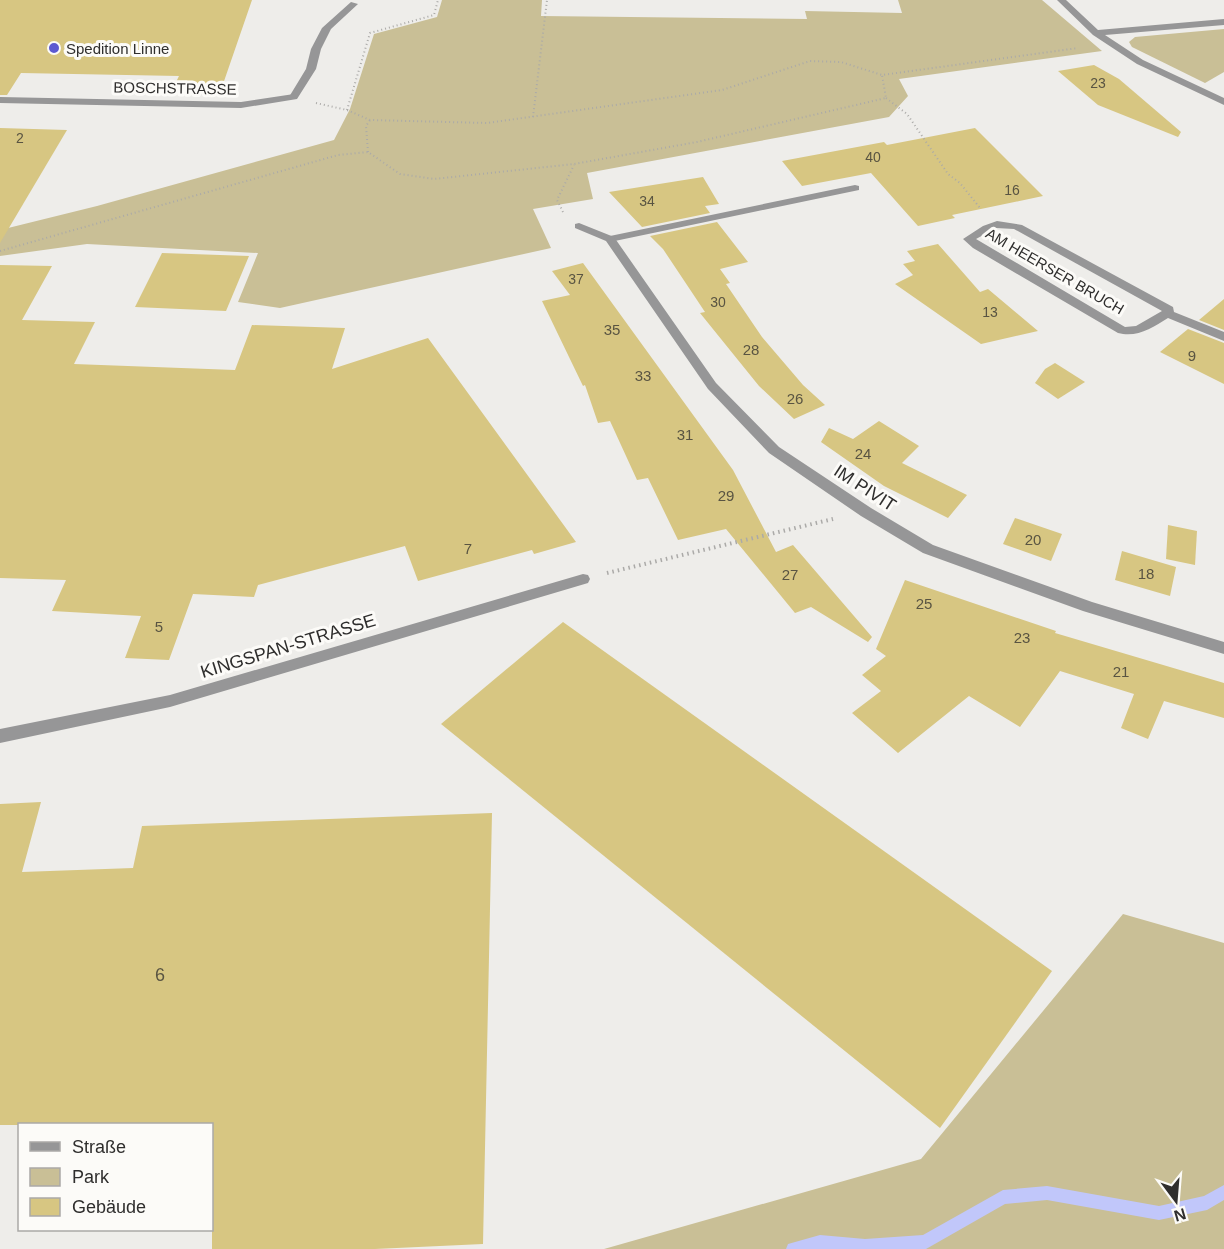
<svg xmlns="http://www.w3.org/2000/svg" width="1224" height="1249" font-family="Arial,sans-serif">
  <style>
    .green { fill: #c9bf96 }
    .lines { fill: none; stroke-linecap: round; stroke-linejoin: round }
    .stream { fill: #c1c7fa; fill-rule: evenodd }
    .building { fill: #d7c682 }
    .path-far1 { stroke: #abaaa8; stroke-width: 2; stroke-dasharray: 1 3; stroke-linecap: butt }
    .path { stroke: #abaaa8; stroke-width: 4; stroke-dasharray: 1.5 4; stroke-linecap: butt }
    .service { fill: #969697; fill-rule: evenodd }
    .minor { fill: #969697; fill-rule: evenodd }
    .poi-dot { fill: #5c59d1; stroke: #fcfbf8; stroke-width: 2 }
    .labels { text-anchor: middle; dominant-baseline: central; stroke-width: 6; stroke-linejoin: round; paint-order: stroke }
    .far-number-label { font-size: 14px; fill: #595442 }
    .far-poi-label { font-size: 15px; fill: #2f2e2d; stroke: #fcfbf8; text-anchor: start }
    .far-street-label { font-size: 15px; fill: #2f2e2d; stroke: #fcfbf8 }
    .number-label { font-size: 15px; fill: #595442 }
    .street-label { font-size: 18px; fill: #2f2e2d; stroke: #fcfbf8 }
    .near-number-label { font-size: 18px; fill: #595442 }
  </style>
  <rect width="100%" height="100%" fill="#eeedea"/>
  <g class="green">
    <polygon points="442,0 542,0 541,16 807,19 805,11 902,13 898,0 1042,0 1102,51 899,79 908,96 889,117 587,173 593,199 533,209 551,248 280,308 238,302 258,253 87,244 0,256 0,230 97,206 334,140 350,109 374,34 437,17"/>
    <polygon points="1224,29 1224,72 1205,83 1132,47 1129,42 1135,37"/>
    <polygon points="1123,914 1224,943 1224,1249 604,1249 921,1159"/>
  </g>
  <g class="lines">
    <polygon class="stream" points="1224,1185 1224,1200 1207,1210 1159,1220 1047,1200 1005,1204 926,1249 786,1249 788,1244 820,1235 865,1239 923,1235 1003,1190 1047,1186 1159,1206 1204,1196"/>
  </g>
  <g class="building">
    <polygon points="0,0 252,0 222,87 174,86 179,76 21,73 7,95 0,95"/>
    <polygon points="1094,65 1119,79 1181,132 1178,137 1098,105 1058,71"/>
    <polygon points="0,128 67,130 0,243"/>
    <polygon points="975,128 1043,196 952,215 955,218 918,226 871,173 802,186 782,161 884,142 887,145"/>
    <polygon points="703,177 719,204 705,206 710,213 642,227 609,192"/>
    <polygon points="717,222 748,262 720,269 730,283 726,284 762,337 803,385 825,405 794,419 759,386 700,313 705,312 663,249 650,236"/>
    <polygon points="938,244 980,292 988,289 1038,331 981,344 895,284 913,275 903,264 915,261 907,251"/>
    <polygon points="162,253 249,256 226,311 135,307"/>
    <polygon points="583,263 733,470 776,552 793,545 872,637 868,642 811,607 795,613 726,529 678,540 648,478 637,480 610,421 598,423 585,385 583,386 542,301 570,295 552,271"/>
    <polygon points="0,265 52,266 22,320 95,322 74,364 235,370 252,325 345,328 332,369 428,338 576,542 534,554 532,550 418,581 405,546 258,585 254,597 193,594 169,660 125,658 141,616 52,611 66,580 0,578"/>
    <polygon points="1224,299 1224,330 1199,320"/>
    <polygon points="1188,329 1224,343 1224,384 1160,352"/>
    <polygon points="1055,363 1085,382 1058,399 1035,383 1045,369"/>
    <polygon points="879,421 919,446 902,463 967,495 948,518 884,486 821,442 829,428 853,439"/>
    <polygon points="1015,518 1062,534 1051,561 1003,544"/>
    <polygon points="1168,525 1197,531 1195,565 1166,559"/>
    <polygon points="1122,551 1176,567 1170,596 1115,580"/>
    <polygon points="905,580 1056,631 1055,633 1224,683 1224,718 1164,701 1148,739 1121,728 1134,694 1060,671 1020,727 969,696 898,753 852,713 881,691 862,675 886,656 876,649"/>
    <polygon points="563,622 1052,971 940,1128 441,724"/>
    <polygon points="41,802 22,872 133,868 142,826 492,813 483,1244 375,1249 212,1249 212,1125 0,1125 0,804"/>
  </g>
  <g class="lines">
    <g class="path-far1">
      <polyline points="886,98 907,114 948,174 960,183 980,208"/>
      <polyline points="316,103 347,110 370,120 487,123 722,90 810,61 841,62 882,75 1078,48"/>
      <polyline points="347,110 370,33 434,15 438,0"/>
      <polyline points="533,117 547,0"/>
      <polyline points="368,152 366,126 370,120"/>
      <polyline points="563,212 557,200 574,165"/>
      <polyline points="0,251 338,155 368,152 400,174 434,179 574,164 697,142 886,98 882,75"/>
    </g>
    <polyline class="path" points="607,573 833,519"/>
    <g class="service">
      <polygon points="351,2 358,4 331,29 321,49 316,69 297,99 291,99 289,97 306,69 311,49 322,28"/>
      <polygon points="855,185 859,186 859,190 610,242 604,239 610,236"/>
    </g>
    <g class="minor">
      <polygon points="1057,0 1066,0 1098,30 1224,19 1224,25 1105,35 1143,60 1224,98 1224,105 1137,64 1093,35"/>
      <polygon points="294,94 297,95 297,99 241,108 0,103 0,97 241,102"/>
      <path d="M997,221L1022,225L1173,307L1174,312L1224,332V341L1168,318C1152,328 1137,338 1118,333L973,248L963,239L983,226ZM996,228L1014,229L1162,311L1136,326L1125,327L976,239Z"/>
      <polygon points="579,223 614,237 716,383 779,447 871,508 933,545 1092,602 1224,642 1224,654 1083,611 923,553 861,516 769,453 708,389 606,241 575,228 575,224"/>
      <polygon points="583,574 588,575 590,579 588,583 170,707 0,743 0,729 170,695"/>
    </g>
  </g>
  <circle class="poi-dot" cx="54" cy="48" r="6"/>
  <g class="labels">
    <g class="far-number-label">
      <text x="1098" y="83">23</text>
      <text x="20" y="138">2</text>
      <text x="873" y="157">40</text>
      <text x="1012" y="190">16</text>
      <text x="647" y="201">34</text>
      <text x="576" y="279">37</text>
      <text x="718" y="302">30</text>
      <text x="990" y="312">13</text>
    </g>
    <g class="far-poi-label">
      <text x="66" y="48">Spedition Linne</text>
    </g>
    <g class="far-street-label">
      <text transform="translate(175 88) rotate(1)">BOSCHSTRASSE</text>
      <text transform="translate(1055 271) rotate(30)">AM HEERSER BRUCH</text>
    </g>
    <g class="number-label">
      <text x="612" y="329">35</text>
      <text x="751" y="349">28</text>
      <text x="1192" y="355">9</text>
      <text x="643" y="375">33</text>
      <text x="795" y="398">26</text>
      <text x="685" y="434">31</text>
      <text x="863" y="453">24</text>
      <text x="726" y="495">29</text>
      <text x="1033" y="539">20</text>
      <text x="468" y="548">7</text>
      <text x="1146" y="573">18</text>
      <text x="790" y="574">27</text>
      <text x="924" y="603">25</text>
      <text x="159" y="626">5</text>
      <text x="1022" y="637">23</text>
      <text x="1121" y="671">21</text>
    </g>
    <g class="street-label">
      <text transform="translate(865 488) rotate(33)">IM PIVIT</text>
      <text transform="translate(288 646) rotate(-17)">KINGSPAN-STRASSE</text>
    </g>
    <g class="near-number-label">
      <text x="160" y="975">6</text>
    </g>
  </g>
  <rect x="18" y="1123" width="195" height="108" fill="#fcfbf8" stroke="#aaa9a7" stroke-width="1.5"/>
  <rect x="30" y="1142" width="30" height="9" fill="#969697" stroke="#aaa9a7" stroke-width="1.5"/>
  <text x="72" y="1153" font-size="18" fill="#2f2e2d">Straße</text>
  <rect x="30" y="1168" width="30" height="18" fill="#c9bf96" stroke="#aaa9a7" stroke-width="1.5"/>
  <text x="72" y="1183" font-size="18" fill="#2f2e2d">Park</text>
  <rect x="30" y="1198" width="30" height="18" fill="#d7c682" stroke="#aaa9a7" stroke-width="1.5"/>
  <text x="72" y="1213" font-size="18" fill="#2f2e2d">Gebäude</text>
  <g transform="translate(1176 1201) rotate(164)" stroke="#fcfbf8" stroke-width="4.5" paint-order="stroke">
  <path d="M0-4.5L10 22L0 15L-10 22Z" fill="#2f2e2d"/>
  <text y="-9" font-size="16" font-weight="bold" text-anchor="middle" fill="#2f2e2d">N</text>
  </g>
</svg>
